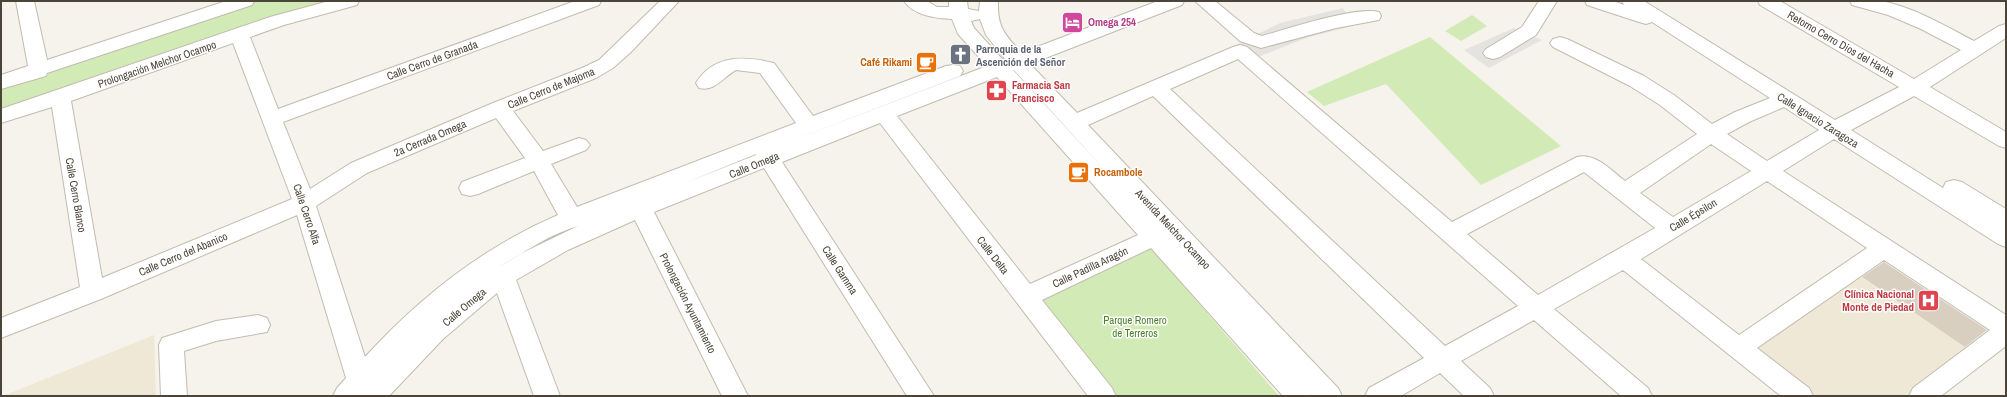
<svg xmlns="http://www.w3.org/2000/svg" width="2007" height="397" font-family="'Archivo Narrow',sans-serif">
  <style>
    .education { fill: #efe8d6 }
    .green { fill: #d2eab5 }
    .parking { fill: #e5e3e0 }
    .building { fill: #d8cfc1 }
    .lines { fill: none; stroke-linecap: round; stroke-linejoin: round }
    .minor-casing { stroke: #c2bbae; stroke-width: 2 }
    .minor { fill: #fff; fill-rule: evenodd }
    .labels { text-anchor: middle; dominant-baseline: central; stroke-width: 3; stroke-linejoin: round; paint-order: stroke }
    .hotel-label { font-size: 11px; font-weight: bold; fill: #b23c85; stroke: #fff; text-anchor: start }
    .street-label { font-size: 11px; fill: #4b4439; stroke: #fff }
    .worship-label { font-size: 11px; font-weight: bold; fill: #5b616d; stroke: #fff; text-anchor: start }
    .food-label { font-size: 11px; font-weight: bold; fill: #c56008; stroke: #fff; text-anchor: end }
    .health-label { font-size: 11px; font-weight: bold; fill: #be3a42; stroke: #fff; text-anchor: start }
    .park-label { font-size: 11px; fill: #4a7f2a; stroke: #fff }
  </style>
  <rect width="100%" height="100%" fill="#f6f3ec"/>
  <g class="education">
    <polygon points="1852,271 1977,355 1922,396 1800,396 1739,348"/>
    <polygon points="154,335 156,396 3,396"/>
  </g>
  <g class="green">
    <polygon points="247,1 346,1 1,114 1,85"/>
    <polygon points="1472,15 1487,26 1461,41 1445,31"/>
    <polygon points="1430,37 1561,146 1481,185 1386,84 1324,106 1307,92"/>
    <polygon points="1151,248 1279,396 1110,396 1036,304"/>
  </g>
  <g class="parking">
    <polygon points="1343,8 1353,26 1309,37 1248,61 1234,46 1280,23"/>
    <polygon points="1514,28 1542,40 1489,68 1464,50"/>
  </g>
  <polygon class="building" points="1884,262 1987,330 1965,347 1862,277"/>
  <g class="lines">
    <defs>
      <g id="minor">
        <polygon points="16,1 34,1 47,60 226,1 254,1 252,5 47,73 46,76 1,89 1,75 28,66"/>
        <path d="M329,1H359L357,5L284,25L250,37L278,109L575,1H601L599,5L283,122L310,189L351,163L493,103L582,68L599,60L660,1H679L631,52L613,68L596,78L513,111L543,151L579,138L586,140L590,145L586,150L551,164L577,207L796,123L760,73L736,70C723,77 715,92 699,88L696,83C714,54 745,56 774,63L813,116L946,66L953,65L960,66L963,71L960,76L773,148L987,66L958,34L952,19C936,18 914,16 904,1H927L937,7H949V1H967L968,9L979,11L980,1H998C997,28 1005,34 1021,53L1158,1H1184L1182,5L1030,64L1077,113L1233,47L1240,45L1247,47L1452,222L1577,157C1595,152 1612,171 1625,181L1697,134L1660,105L1630,86L1553,47L1550,43L1553,39L1560,37L1567,39L1644,76L1674,95L1712,124L1735,112L1770,98L1652,22L1646,24L1639,22L1587,5L1585,1H1613L1624,5L1622,1H1644L1835,120L1899,87L1760,5L1758,1H1780L1914,79L1961,50L1921,29L1888,15L1852,5L1850,1C1860,1 1871,0 1881,1C1914,7 1945,26 1974,41L1999,26L2006,24V38L1930,87L2006,132V148L1999,146L1914,96L1851,130L1943,188L1946,182L1954,180L1962,182L2006,209V247L1998,244L1834,139L1783,171L2006,315V346L1941,396H1909L1913,388L1990,330L1884,260L1757,348L1809,388L1813,396H1781L1623,270L1554,309L1648,388L1652,396H1621L1534,320L1461,361L1490,388L1494,396H1464L1440,373L1401,396H1365L1369,388L1424,358L1153,96L1088,125L1338,388L1342,396H1313L1311,394L1312,396H1283L1151,248L1042,300L1112,388L1116,396H1088L880,123L782,162L934,396H907L764,168L654,212L748,396H722L635,220L568,250L516,280L560,396H534L497,293L443,339L389,396H333L337,388L346,378L297,215L101,299L1,338V318L80,287L52,107L1,123V109L270,17ZM980,19L986,35L1005,59L1003,60L974,28L971,21ZM233,43L292,199L102,278L71,101ZM1238,59L1518,306L1445,346L1170,89ZM1013,70H1014L1114,180ZM997,77L1138,235L1030,284L897,116ZM1784,107L1819,130L1767,161L1727,134L1749,122ZM496,118L525,158L462,182L459,188L462,194L470,196L478,194L534,171L558,215C483,247 420,297 365,357L316,206L367,173ZM1711,144L1751,171L1673,217L1640,193ZM756,154V155L685,183ZM1584,172L1655,228L1538,295L1467,234ZM1767,181L1867,248L1739,335L1641,259ZM578,226L522,253L501,266C525,251 551,234 578,226Z"/>
        <path d="M1195,1H1215L1254,33L1262,36C1287,29 1356,6 1379,12L1381,16L1379,20L1336,28L1261,48L1240,41Z"/>
        <polygon points="1539,1 1557,1 1536,35 1500,57 1493,59 1486,57 1483,53 1486,49 1522,27"/>
        <polygon points="258,315 267,318 270,325 267,332 216,341 184,351 187,396 161,396 159,345 162,338 216,321"/>
      </g>
    </defs>
    <use href="#minor" class="minor-casing"/>
    <use href="#minor" class="minor"/>
  </g>
  <defs>
    <symbol id="hotel-square" viewBox="-11 -11 22 22"><rect x="-9" y="-9" width="18" height="18" rx="4" fill="#d1479c" stroke="#fff"/><path d="M-6-4.5h1.5V1H6V5H4.5V3h-9V5H-6ZM-4 0a1.8 1.8 0 1 1 3.6 0ZM.5 0V-2.5h3Q6-2.5 6 0Z" fill="#fff"/></symbol>
    <symbol id="church-square" viewBox="-11 -11 22 22"><rect x="-9" y="-9" width="18" height="18" rx="4" fill="#6b7280" stroke="#fff"/><path d="M-1.2-6h2.4v3.5h3.3v2.4h-3.3V6h-2.4V-.1h-3.3v-2.4h3.3Z" fill="#fff"/></symbol>
    <symbol id="cafe-square" viewBox="-11 -11 22 22"><rect x="-9" y="-9" width="18" height="18" rx="4" fill="#e8710a" stroke="#fff"/><path d="M-5.5-4.5H6V0H3Q3 3.5 0 3.5H-2.5Q-5.5 3.5-5.5 0ZM3-3.2v2h1.7v-2ZM-6 4.5H4V6H-6Z" fill="#fff"/></symbol>
    <symbol id="pharmacy-square" viewBox="-11 -11 22 22"><rect x="-9" y="-9" width="18" height="18" rx="4" fill="#e0444e" stroke="#fff"/><path d="M-2-6h4v4h4v4h-4v4h-4v-4h-4v-4h4Z" fill="#fff"/></symbol>
    <symbol id="hospital-square" viewBox="-11 -11 22 22"><rect x="-9" y="-9" width="18" height="18" rx="4" fill="#e0444e" stroke="#fff"/><path d="M-5-5h3v3.5h4V-5h3V5h-3V1.5h-4V5h-3Z" fill="#fff"/></symbol>
  </defs>
  <g fill-rule="evenodd">
    <use href="#hotel-square" x="1060" y="10" width="25" height="25"/>
    <use href="#church-square" x="948" y="42" width="25" height="25"/>
    <use href="#cafe-square" x="914" y="50" width="25" height="25"/>
    <use href="#pharmacy-square" x="984" y="78" width="25" height="25"/>
    <use href="#cafe-square" x="1066" y="160" width="25" height="25"/>
    <use href="#hospital-square" x="1916" y="288" width="25" height="25"/>
  </g>
  <g class="labels">
    <g class="hotel-label">
      <text x="1088" y="22">Omega 254</text>
    </g>
    <g class="street-label">
      <text transform="translate(1841 44) rotate(30)">Retorno Cerro Dios del Hacha</text>
      <text transform="translate(432 60) rotate(-20)">Calle Cerro de Granada</text>
      <text transform="translate(157 64) rotate(-19)">Prolongación Melchor Ocampo</text>
      <text transform="translate(551 88) rotate(-22)">Calle Cerro de Majoma</text>
      <text transform="translate(1818 120) rotate(32)">Calle Ignacio Zaragoza</text>
      <text transform="translate(430 138) rotate(-23)">2a Cerrada Omega</text>
      <text transform="translate(754 165) rotate(-22)">Calle Omega</text>
      <text transform="translate(76 195) rotate(80)">Calle Cerro Blanco</text>
      <text transform="translate(307 214) rotate(71)">Calle Cerro Alfa</text>
      <text transform="translate(1693 215) rotate(-31)">Calle Épsilon</text>
      <text transform="translate(1173 229) rotate(47)">Avenida Melchor Ocampo</text>
      <text transform="translate(183 254) rotate(-23)">Calle Cerro del Abanico</text>
      <text transform="translate(993 255) rotate(52)">Calle Delta</text>
      <text transform="translate(1090 267) rotate(-25)">Calle Padilla Aragón</text>
      <text transform="translate(840 270) rotate(57)">Calle Gamma</text>
      <text transform="translate(688 303) rotate(63)">Prolongación Ayuntamiento</text>
      <text transform="translate(464 307) rotate(-40)">Calle Omega</text>
    </g>
    <g class="worship-label">
      <text x="976" y="49">Parroquia de la<tspan x="976" dy="13">Ascención del Señor</tspan></text>
    </g>
    <g class="food-label">
      <text x="912" y="62">Café Rikami</text>
      <text x="1094" y="172" text-anchor="start">Rocambole</text>
    </g>
    <g class="health-label">
      <text x="1012" y="85">Farmacia San<tspan x="1012" dy="13">Francisco</tspan></text>
      <text x="1914" y="294" text-anchor="end">Clínica Nacional<tspan x="1914" dy="13">Monte de Piedad</tspan></text>
    </g>
    <g class="park-label">
      <text x="1135" y="320">Parque Romero<tspan x="1135" dy="13">de Terreros</tspan></text>
    </g>
  </g>
  <rect width="2007" height="397" fill="none" stroke="#4b4439" stroke-width="4"/>
</svg>
